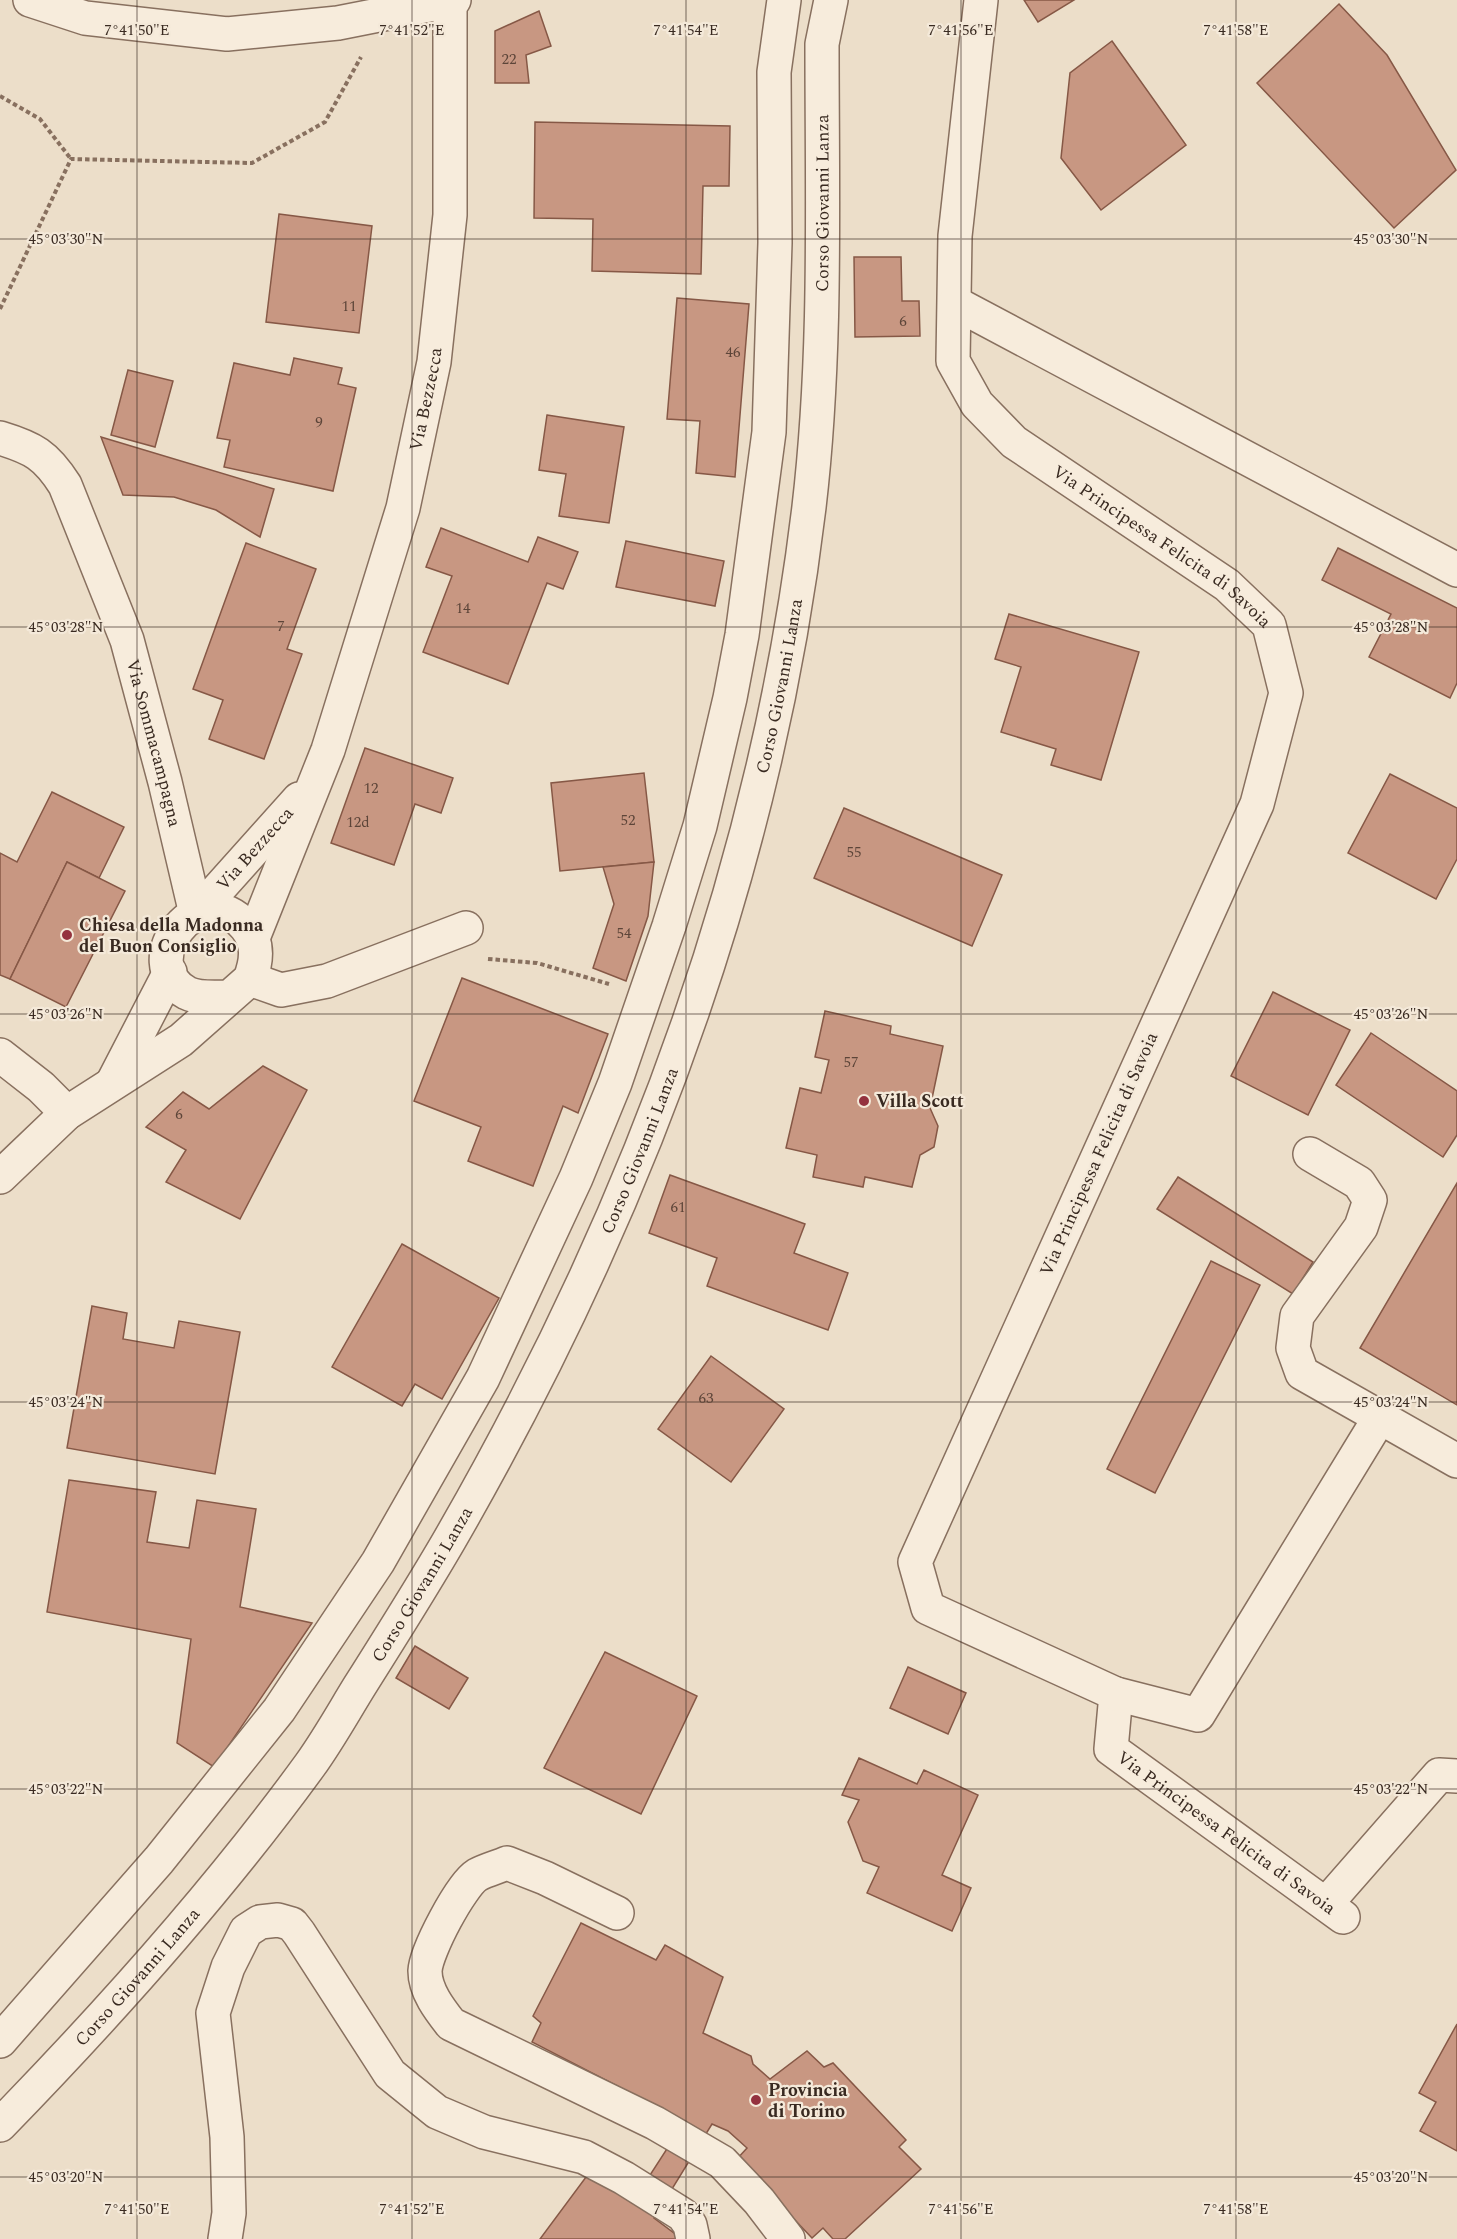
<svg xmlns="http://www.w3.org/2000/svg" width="1457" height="2239" font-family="Spectral,serif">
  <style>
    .building { fill: #c89782; stroke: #865846; stroke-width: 1.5 }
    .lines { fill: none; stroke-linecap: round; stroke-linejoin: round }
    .minor-casing { stroke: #88705f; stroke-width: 36 }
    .path { stroke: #88705f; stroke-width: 4; stroke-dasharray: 4.5 3; stroke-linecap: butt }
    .minor { stroke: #f7ecdc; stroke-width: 33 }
    .ticks { fill: none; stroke: #392a21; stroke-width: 1.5; stroke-opacity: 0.45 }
    .poi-dot { fill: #94323e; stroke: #f4e9d9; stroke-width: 2 }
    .labels { text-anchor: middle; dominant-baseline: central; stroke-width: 4.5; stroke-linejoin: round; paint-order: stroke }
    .number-label { font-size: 15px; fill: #5d4539 }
    .street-label { font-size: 18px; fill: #392a21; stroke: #f4e9d9 }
    .poi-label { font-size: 18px; font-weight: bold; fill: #392a21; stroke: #f4e9d9; text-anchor: start }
    .ticks-label { font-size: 15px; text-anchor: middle; fill: #392a21; stroke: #f4e9d9; stroke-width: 4.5; stroke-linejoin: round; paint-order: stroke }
  </style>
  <rect width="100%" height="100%" fill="#ecdec9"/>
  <g class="building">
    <polygon points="1024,0 1074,0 1038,22"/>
    <polygon points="1339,4 1387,55 1456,170 1394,228 1257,83"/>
    <polygon points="539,11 551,46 526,55 529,83 495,83 495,31"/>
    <polygon points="1112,41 1186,145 1101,210 1061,158 1070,73"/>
    <polygon points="535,122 730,126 729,186 703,186 701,274 592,271 593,219 534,218"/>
    <polygon points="279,214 372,226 359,333 266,322"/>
    <polygon points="854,257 901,257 902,301 919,301 920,336 855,337"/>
    <polygon points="677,298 749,304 735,477 696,473 700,421 667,419"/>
    <polygon points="294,358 342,368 338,384 356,388 333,491 224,467 230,440 217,438 234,363 290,375"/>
    <polygon points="128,370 173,381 155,447 111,435"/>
    <polygon points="547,415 624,427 609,523 559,516 566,474 539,470"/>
    <polygon points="101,437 274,489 260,537 216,510 174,497 123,495"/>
    <polygon points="441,528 528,562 538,537 578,552 563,589 547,583 508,684 423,652 452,576 426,567"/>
    <polygon points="626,541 724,561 715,606 616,587"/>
    <polygon points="246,543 316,569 287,649 302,654 264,759 209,739 223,700 193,689"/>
    <polygon points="1338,548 1457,608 1457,683 1450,698 1369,657 1391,614 1322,580"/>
    <polygon points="1009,614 1139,652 1101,780 1051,765 1056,749 1001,732 1021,667 995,659"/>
    <polygon points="365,748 453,778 441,813 415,804 394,865 331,843"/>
    <polygon points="644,773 654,862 560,871 551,783"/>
    <polygon points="1390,774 1457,808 1457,859 1436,899 1348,853"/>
    <polygon points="52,792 124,827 99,878 67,862 10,979 0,975 0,853 17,862"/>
    <polygon points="844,808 1002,875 972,946 814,878"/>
    <polygon points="67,862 125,891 66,1007 10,979"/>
    <polygon points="654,862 648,916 626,981 593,968 614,904 603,867"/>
    <polygon points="462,978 608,1034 578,1113 563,1106 533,1186 468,1161 481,1127 414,1101"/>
    <polygon points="1273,992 1350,1030 1308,1115 1231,1076"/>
    <polygon points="825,1011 891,1026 890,1034 943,1046 930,1108 938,1126 934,1147 920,1155 912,1187 865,1177 863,1187 813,1177 817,1155 786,1148 800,1088 821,1093 829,1060 815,1057"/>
    <polygon points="1371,1033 1457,1091 1457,1135 1443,1157 1336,1085"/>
    <polygon points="263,1066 307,1090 240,1219 166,1182 186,1150 146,1127 183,1092 209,1109"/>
    <polygon points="670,1175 805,1224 794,1253 848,1273 828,1330 707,1286 717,1258 649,1233"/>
    <polygon points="1178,1177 1313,1262 1293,1294 1157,1209"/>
    <polygon points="1457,1183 1457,1405 1360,1348"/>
    <polygon points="402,1244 499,1298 442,1399 415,1384 402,1406 332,1367"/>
    <polygon points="1211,1261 1260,1285 1155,1493 1107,1469"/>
    <polygon points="92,1306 127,1313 123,1339 174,1348 179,1321 240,1332 215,1474 67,1448"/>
    <polygon points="711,1356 784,1409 731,1482 658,1429"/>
    <polygon points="69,1480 156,1492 147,1542 189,1548 197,1500 256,1509 240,1607 312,1623 214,1767 177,1743 191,1639 47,1612"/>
    <polygon points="415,1646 468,1678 449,1709 396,1678"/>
    <polygon points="605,1652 697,1696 641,1814 544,1768"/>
    <polygon points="908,1667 966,1693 948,1734 890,1708"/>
    <polygon points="859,1758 917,1784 924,1770 978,1795 942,1875 971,1888 952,1931 867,1893 879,1867 863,1861 848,1822 859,1800 842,1795"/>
    <polygon points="581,1923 656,1960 665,1945 723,1977 703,2033 751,2056 753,2064 770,2079 807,2051 824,2067 833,2063 906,2140 899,2147 921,2169 845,2239 833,2239 823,2228 812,2238 737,2159 747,2148 728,2131 712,2124 654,2218 682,2239 540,2239 589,2173 632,2203 685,2121 532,2042 541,2023 533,2016"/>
    <polygon points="1457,2024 1457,2151 1420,2131 1436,2102 1419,2093"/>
  </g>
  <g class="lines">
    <defs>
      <g id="minor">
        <polyline points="30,0 85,18 227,34 338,23 454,0"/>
        <path id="s1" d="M981,0L955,236L953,361L977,404L1014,442L1227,585L1269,625L1286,693L1257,804L915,1562L928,1608L1116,1694L1111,1749L1343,1917"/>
        <polyline points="955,303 1457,570"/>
        <path id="s2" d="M0,438C33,448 46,455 65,485L127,640L165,782L196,914"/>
        <path id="s3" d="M196,914L299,799"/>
        <path id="s4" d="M253,938L328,750L403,508L434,362L450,215V2"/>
        <polyline points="250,979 281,990 327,981 466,928"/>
        <polyline points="0,1055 41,1087 67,1113"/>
        <polyline points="113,1082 170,972"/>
        <polyline points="1310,1154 1359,1183 1370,1200 1361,1227 1297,1316 1293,1348 1302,1373 1457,1461"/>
        <path d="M0,1177L67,1113L181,1040L250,979C257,961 259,943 246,927C201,873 131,962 187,993C199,999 216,997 229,997"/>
        <polyline points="1116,1694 1198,1715 1380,1417"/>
        <polyline points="1326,1904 1439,1775 1457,1776"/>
        <path d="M617,1913L545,1878L507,1863C498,1867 486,1870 477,1875C461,1885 426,1951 425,1971C425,1991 440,2010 451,2024L655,2123L722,2162L759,2201L788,2239"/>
        <polyline points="0,2041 159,1860 279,1710 378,1562 483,1378 576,1178 615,1083 669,926 700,826 730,698 742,635 769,432 775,243 774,72 784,0"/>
        <path id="s5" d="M0,2125C110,2012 217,1893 310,1765C328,1740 343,1713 359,1687C390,1638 421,1589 450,1539C635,1218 765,876 809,507C827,353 822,199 822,44L831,0"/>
        <polyline points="225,2239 229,2213 227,2137 213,2013 228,1967 246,1931 260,1922 278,1920 292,1924 299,1933 390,2074 437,2112 484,2132 584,2157 624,2178 683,2215 690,2225 693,2239"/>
      </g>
    </defs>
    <use href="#minor" class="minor-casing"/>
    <g class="path">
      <polyline points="0,96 40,119 71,159"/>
      <polyline points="0,309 71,159 252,163 325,122 361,57"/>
      <polyline points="488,959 537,963 609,984"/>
    </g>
    <use href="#minor" class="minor"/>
  </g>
  <path class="ticks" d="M137,0V2239M412,0V2239M686,0V2239M961,0V2239M1236,0V2239M0,239H1457M0,627H1457M0,1014H1457M0,1402H1457M0,1789H1457M0,2177H1457"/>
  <g class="poi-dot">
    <circle cx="67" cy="935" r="6"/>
    <circle cx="864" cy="1101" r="6"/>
    <circle cx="756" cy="2100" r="6"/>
  </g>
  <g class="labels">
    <g class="number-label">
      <text x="509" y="59">22</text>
      <text x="349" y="306">11</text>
      <text x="903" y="321">6</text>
      <text x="733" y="352">46</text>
      <text x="319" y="422">9</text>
      <text x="463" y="608">14</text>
      <text x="281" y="626">7</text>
      <text x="371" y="788">12</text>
      <text x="628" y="820">52</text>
      <text x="358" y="822">12d</text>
      <text x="854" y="852">55</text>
      <text x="624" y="933">54</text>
      <text x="851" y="1062">57</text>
      <text x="179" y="1114">6</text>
      <text x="678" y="1207">61</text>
      <text x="706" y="1398">63</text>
    </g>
    <g class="street-label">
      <text stroke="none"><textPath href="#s5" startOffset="2146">Corso Giovanni Lanza</textPath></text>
      <text stroke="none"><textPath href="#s4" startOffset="567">Via Bezzecca</textPath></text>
      <text stroke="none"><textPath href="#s1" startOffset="646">Via Principessa Felicita di Savoia</textPath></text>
      <text stroke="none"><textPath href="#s5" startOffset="1660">Corso Giovanni Lanza</textPath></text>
      <text stroke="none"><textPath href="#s2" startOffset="356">Via Sommacampagna</textPath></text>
      <text stroke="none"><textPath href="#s3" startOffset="88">Via Bezzecca</textPath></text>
      <text stroke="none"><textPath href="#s5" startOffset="1174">Corso Giovanni Lanza</textPath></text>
      <text transform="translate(1099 1154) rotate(-66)">Via Principessa Felicita di Savoia</text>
      <text stroke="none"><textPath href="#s5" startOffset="688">Corso Giovanni Lanza</textPath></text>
      <text stroke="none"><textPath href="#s1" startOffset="2248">Via Principessa Felicita di Savoia</textPath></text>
      <text stroke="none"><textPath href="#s5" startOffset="202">Corso Giovanni Lanza</textPath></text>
    </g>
    <g class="poi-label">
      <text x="79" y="925">Chiesa della Madonna<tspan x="79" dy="21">del Buon Consiglio</tspan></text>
      <text x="876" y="1101">Villa Scott</text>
      <text x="768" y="2090">Provincia<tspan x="768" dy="21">di Torino</tspan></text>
    </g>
  </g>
  <g class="ticks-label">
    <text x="137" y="35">7°41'50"E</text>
    <text x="412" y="35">7°41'52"E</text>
    <text x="686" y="35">7°41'54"E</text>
    <text x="961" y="35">7°41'56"E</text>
    <text x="1236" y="35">7°41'58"E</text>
    <text x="66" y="244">45°03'30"N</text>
    <text x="1391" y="244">45°03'30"N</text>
    <text x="66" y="632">45°03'28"N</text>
    <text x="1391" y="632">45°03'28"N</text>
    <text x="66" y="1019">45°03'26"N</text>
    <text x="1391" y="1019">45°03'26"N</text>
    <text x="66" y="1407">45°03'24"N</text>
    <text x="1391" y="1407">45°03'24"N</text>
    <text x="66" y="1794">45°03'22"N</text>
    <text x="1391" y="1794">45°03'22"N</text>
    <text x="66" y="2182">45°03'20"N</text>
    <text x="1391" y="2182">45°03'20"N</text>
    <text x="137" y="2214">7°41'50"E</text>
    <text x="412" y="2214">7°41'52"E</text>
    <text x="686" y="2214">7°41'54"E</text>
    <text x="961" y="2214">7°41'56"E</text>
    <text x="1236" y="2214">7°41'58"E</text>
  </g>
</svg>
